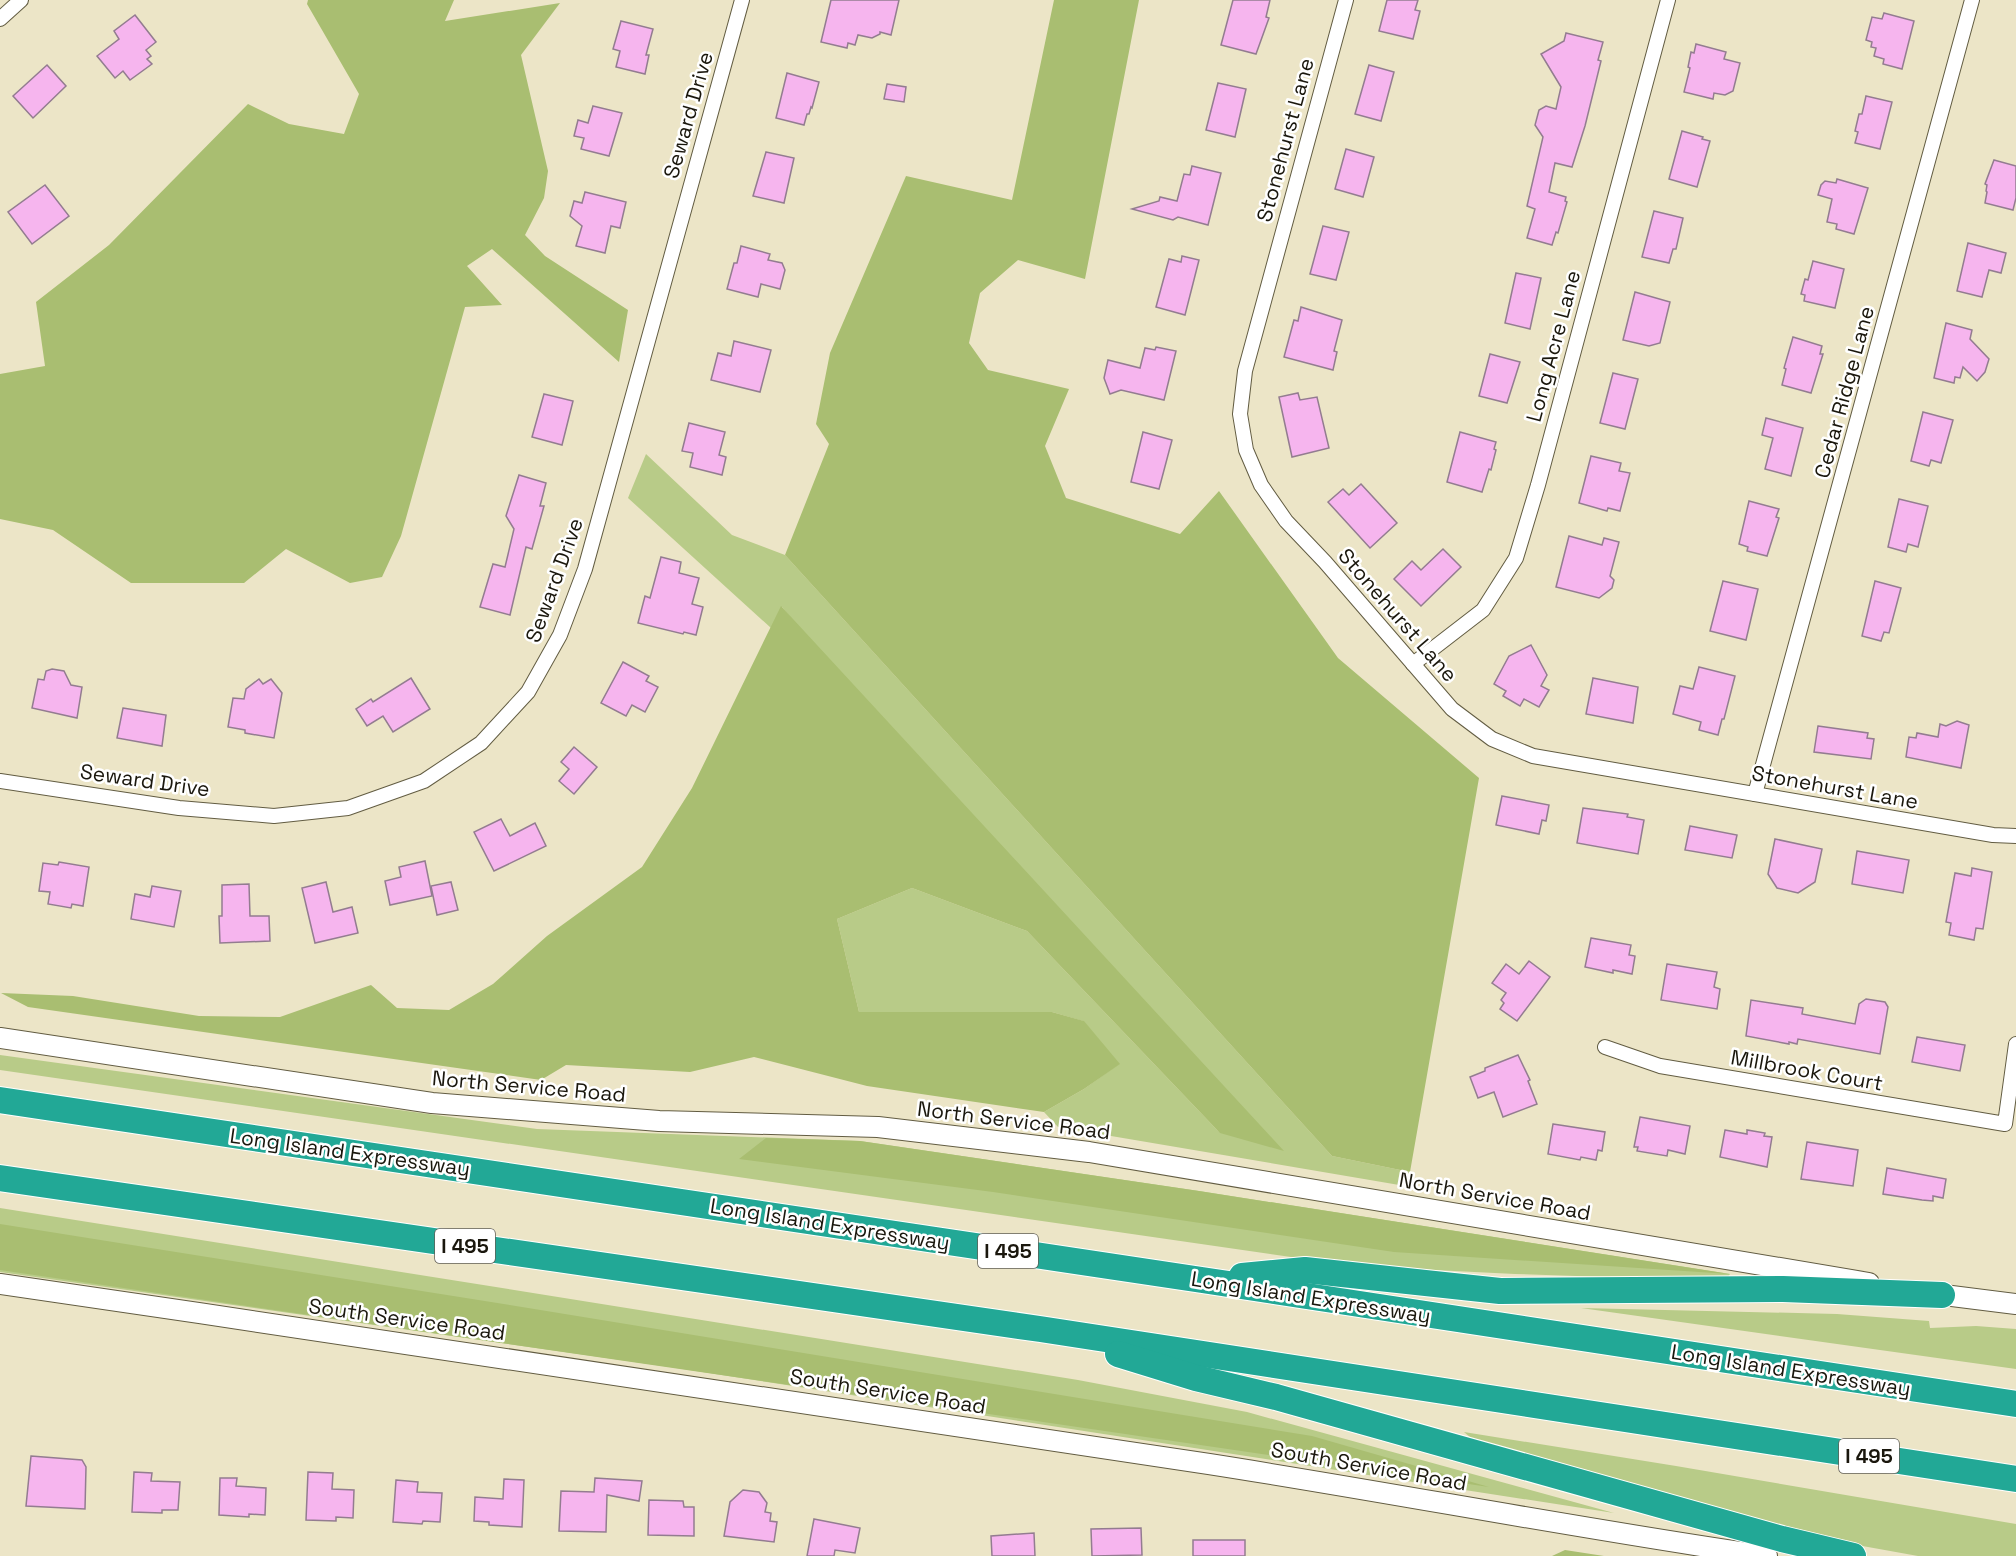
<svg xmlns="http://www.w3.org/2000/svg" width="2016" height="1556" font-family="'Space Grotesk',sans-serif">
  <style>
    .green { fill: #b8cb88 }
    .forest { fill: #a9be71 }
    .building { fill: #f6b5ee; stroke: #937c90; stroke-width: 1.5 }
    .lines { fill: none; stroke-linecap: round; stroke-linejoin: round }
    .street-casing { stroke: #625c42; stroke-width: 16 }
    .secondary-casing { stroke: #625c42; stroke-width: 22 }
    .highway-casing { stroke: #fff; stroke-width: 28 }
    .street { stroke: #fff; stroke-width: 14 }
    .secondary { stroke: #fff; stroke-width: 20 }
    .highway { stroke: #22a896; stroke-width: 26 }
    .labels { text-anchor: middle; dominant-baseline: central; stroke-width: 5; stroke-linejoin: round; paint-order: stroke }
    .shield { fill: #fff; stroke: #5f5d56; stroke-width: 1.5 }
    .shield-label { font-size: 20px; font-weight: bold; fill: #1a170d }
    .street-label { font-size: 21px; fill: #1a170d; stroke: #fff }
  </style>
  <rect width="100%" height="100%" fill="#ece5c7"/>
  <g class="green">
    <polygon points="646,454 732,535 785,555 1332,1156 1410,1172 1411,1187 1058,1127 1044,1112 1084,1089 1119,1064 1083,1021 1052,1012 859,1012 837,919 912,888 1027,931 1220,1133 782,607 771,628 628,498"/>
    <polygon points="0,1055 537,1129 860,1141 1199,1191 1730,1274 1725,1281 1515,1274 1353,1266 0,1070"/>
    <polygon points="0,1208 1078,1380 1247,1412 1614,1513 670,1367 0,1272"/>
    <polygon points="1581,1308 1837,1314 1929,1321 1930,1328 1976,1326 2016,1329 2016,1369"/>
    <polygon points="1464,1432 1676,1466 2016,1524 2016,1556 1918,1556 1818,1538 1478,1444"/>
  </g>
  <g class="forest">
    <polygon points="308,0 454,0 445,21 560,3 521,55 548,171 544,198 525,235 545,256 628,310 619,362 492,249 467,266 502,305 465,307 401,536 382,577 350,583 286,549 244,583 131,583 53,530 0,519 0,374 45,366 36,302 109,245 248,104 289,124 344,134 359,94 307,4"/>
    <polygon points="1054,0 1139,0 1085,279 1018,260 980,293 969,343 988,370 1069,389 1045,446 1066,498 1180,534 1219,491 1338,658 1479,778 1410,1172 1332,1156 785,555 829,444 816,424 830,353 906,176 1012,200"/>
    <polygon points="781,606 1284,1151 1220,1133 1027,931 912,888 837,919 859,1012 1052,1012 1084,1021 1120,1064 1084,1089 1044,1112 867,1086 754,1057 690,1072 566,1065 541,1080 28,1007 1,993 73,996 199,1016 280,1017 371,985 397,1008 449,1010 493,984 547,936 642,867 692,788"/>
    <polygon points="766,1138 860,1141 1199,1191 1730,1274 1394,1252 993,1192 739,1159"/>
    <polygon points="0,1224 522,1307 1312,1436 1489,1487 0,1270"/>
    <polygon points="1565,1550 1604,1556 1552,1556"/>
  </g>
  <g class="building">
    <polygon points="831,0 899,0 891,35 880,32 880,34 872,38 858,35 855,45 848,43 847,48 821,42"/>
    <polygon points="1233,0 1270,0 1266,17 1269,18 1256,54 1221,45"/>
    <polygon points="1387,0 1418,0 1415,10 1420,11 1413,39 1379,31"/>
    <polygon points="1884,13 1914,21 1902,69 1883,64 1884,59 1874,56 1876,48 1871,47 1872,42 1866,40 1872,17 1882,19"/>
    <polygon points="135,15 156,42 146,50 151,56 147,59 152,64 130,80 123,71 115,78 97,56 119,39 114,31"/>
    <polygon points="621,21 653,29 646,55 649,55 645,74 616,67 620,51 613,49"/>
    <polygon points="1566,33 1603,42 1598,60 1601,61 1585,126 1572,167 1555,163 1549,192 1566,197 1565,201 1567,202 1558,233 1556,232 1552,245 1527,238 1535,209 1527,206 1543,137 1535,125 1539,110 1546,106 1556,109 1561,87 1541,54 1564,41"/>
    <polygon points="1696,44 1726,52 1724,59 1740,63 1733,91 1725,95 1714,93 1713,99 1684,92 1690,68 1688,67 1691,52 1694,53"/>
    <polygon points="47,65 66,86 33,118 13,96"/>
    <polygon points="1369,65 1394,72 1381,121 1355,114"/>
    <polygon points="787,73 819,82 812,108 811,107 809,114 807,114 804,125 776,118"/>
    <polygon points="1218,83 1246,89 1235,137 1206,130"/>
    <polygon points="887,84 906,87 904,102 884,99"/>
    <polygon points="1866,96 1892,102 1880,149 1855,143 1858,132 1855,131 1859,114 1862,114"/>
    <polygon points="593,106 622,113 609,156 581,149 584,138 574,136 578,120 588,123"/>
    <polygon points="1682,131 1703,137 1702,139 1710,141 1697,187 1669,179"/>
    <polygon points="1346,149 1374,157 1363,197 1335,189"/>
    <polygon points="766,152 794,158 784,203 753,196"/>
    <polygon points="1994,160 2016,166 2016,198 2013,210 1985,203 1987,192 1986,191 1987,185 1985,184"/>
    <polygon points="1192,166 1221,173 1208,225 1178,217 1173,220 1132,209 1159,201 1160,197 1177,201 1184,174 1190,175"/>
    <polygon points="1837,179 1868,188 1854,234 1836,229 1837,224 1827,222 1832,199 1818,195 1821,185 1825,181 1836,183"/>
    <polygon points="45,185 69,216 32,244 8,212"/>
    <polygon points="585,192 626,202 620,228 611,226 605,253 576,246 582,226 570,216 574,201 582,203"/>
    <polygon points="1654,211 1683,218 1676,249 1673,249 1669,263 1642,257"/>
    <polygon points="1323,226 1349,232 1336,280 1310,274"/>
    <polygon points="1968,243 2006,253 2001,273 1989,270 1982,297 1957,291"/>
    <polygon points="741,246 770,254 768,260 782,263 785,270 780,289 761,284 758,297 727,289 734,263 737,263"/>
    <polygon points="1182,256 1199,260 1185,315 1156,307 1169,259 1181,262"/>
    <polygon points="1813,261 1844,269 1835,308 1804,301 1805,295 1801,294 1805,279 1808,280"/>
    <polygon points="1516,273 1541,278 1530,329 1505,323"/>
    <polygon points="1635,292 1670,302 1660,343 1649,346 1623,340"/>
    <polygon points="1301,307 1342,320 1334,351 1337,352 1333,370 1284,357 1294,320 1298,321"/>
    <polygon points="1946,323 1972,330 1970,339 1989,359 1985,372 1977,381 1963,367 1960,378 1955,377 1954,383 1934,378"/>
    <polygon points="1793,337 1822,346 1820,354 1823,354 1811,393 1782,385 1786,369 1784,368"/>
    <polygon points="734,341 771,350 760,392 711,380 718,353 731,356"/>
    <polygon points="1156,347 1176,351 1164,400 1121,390 1110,394 1104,378 1108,360 1140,368 1145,348 1155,350"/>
    <polygon points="1490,354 1520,362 1507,403 1479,396"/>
    <polygon points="1613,373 1638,379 1625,429 1600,423"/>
    <polygon points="1298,393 1300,400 1317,397 1329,448 1292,457 1279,397"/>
    <polygon points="544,394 573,401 562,445 532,437"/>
    <polygon points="1923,412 1953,420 1941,463 1931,460 1929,466 1911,461"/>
    <polygon points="1766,418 1803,428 1791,476 1765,469 1773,438 1762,435"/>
    <polygon points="689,423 725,432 719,455 726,457 722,475 690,467 693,453 682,451"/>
    <polygon points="1143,432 1172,440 1159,489 1131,482"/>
    <polygon points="1460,432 1496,442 1494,449 1496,450 1491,470 1489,469 1482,492 1447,482"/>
    <polygon points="1591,456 1621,463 1619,471 1630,473 1620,511 1608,508 1607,511 1579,503"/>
    <polygon points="519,475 546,483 540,506 544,506 532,549 526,547 510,615 480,607 493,564 505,567 514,529 506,516"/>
    <polygon points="1361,484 1397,523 1370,548 1328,502 1343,489 1349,495"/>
    <polygon points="1899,499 1928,506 1918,547 1908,544 1906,552 1888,547"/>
    <polygon points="1749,501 1779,509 1776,517 1779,518 1767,556 1747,551 1748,547 1739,544"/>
    <polygon points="1569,536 1602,545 1604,538 1619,542 1610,576 1614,580 1612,588 1599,598 1556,587"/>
    <polygon points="1443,549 1461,567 1421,606 1394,579 1412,561 1421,570"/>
    <polygon points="661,557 681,562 679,573 699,578 692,604 703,607 696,635 684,632 683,634 638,623 645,596 650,598"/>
    <polygon points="1723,581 1758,589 1746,640 1710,631"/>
    <polygon points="1875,581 1901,588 1889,633 1884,632 1881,641 1862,636"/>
    <polygon points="1531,645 1547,675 1541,686 1549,690 1539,707 1524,699 1520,706 1503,696 1506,691 1494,684 1509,656"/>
    <polygon points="623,662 649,676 646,681 658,687 645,712 632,705 626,716 601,703"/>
    <polygon points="1699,667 1735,676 1724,719 1722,719 1718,735 1699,730 1701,722 1673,714 1680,686 1693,689"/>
    <polygon points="52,669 64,671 71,685 82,687 77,718 32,708 38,679 44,680 46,671"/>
    <polygon points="411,678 430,709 393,732 383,716 367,726 356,709 371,699 373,702"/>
    <polygon points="1593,678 1638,687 1633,723 1586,714"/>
    <polygon points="259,679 263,684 271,679 282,693 274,738 245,733 245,730 228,727 233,698 244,699 246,689"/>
    <polygon points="123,708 166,715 162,746 117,738"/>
    <polygon points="1957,721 1969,725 1961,768 1906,757 1909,737 1916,738 1917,733 1938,737 1940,724 1946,726"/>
    <polygon points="1818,726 1868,733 1867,738 1874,739 1871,759 1814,752"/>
    <polygon points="574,747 597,767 574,794 559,781 569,769 561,762"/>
    <polygon points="1502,796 1549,805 1546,821 1542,820 1539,834 1496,825"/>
    <polygon points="1583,808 1628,814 1627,817 1644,820 1638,854 1577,843"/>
    <polygon points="501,819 510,836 535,823 546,846 494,871 474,832"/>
    <polygon points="1690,826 1737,835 1732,858 1685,850"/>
    <polygon points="1775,839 1822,849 1815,882 1798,893 1777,888 1768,874"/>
    <polygon points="1857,851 1909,860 1903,893 1852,884"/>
    <polygon points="425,861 432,896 390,905 385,881 401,877 399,867"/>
    <polygon points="59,862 89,867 83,906 72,904 71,908 48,904 50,892 39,891 43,863 58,865"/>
    <polygon points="1972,868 1992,872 1983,929 1976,928 1974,940 1949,935 1951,923 1946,922 1955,873 1971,876"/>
    <polygon points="326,882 333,912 352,907 358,933 315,943 302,888"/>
    <polygon points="451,882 458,910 437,915 431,886"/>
    <polygon points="249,884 250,916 269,916 270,941 220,943 219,916 222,916 222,885"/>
    <polygon points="152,886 181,891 174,927 131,919 135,894 150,897"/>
    <polygon points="1591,938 1631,945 1629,955 1635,956 1632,974 1613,970 1613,973 1585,967"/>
    <polygon points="1529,961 1550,977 1517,1021 1500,1009 1504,1003 1501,1000 1506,993 1492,983 1506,964 1519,974"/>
    <polygon points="1667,964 1717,972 1714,987 1720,989 1717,1009 1661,1000"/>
    <polygon points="1866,999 1885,1002 1888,1007 1880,1054 1798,1039 1797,1044 1789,1042 1789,1044 1746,1036 1751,1000 1803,1008 1802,1014 1855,1024 1859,1004"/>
    <polygon points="1917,1037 1965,1045 1960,1071 1912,1062"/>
    <polygon points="1518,1055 1530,1080 1528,1081 1537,1104 1503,1117 1494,1092 1478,1098 1470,1077 1485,1071 1485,1068"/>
    <polygon points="1640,1117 1690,1126 1685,1154 1668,1150 1667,1156 1637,1151 1638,1147 1634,1147"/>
    <polygon points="1553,1124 1605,1132 1602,1151 1598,1150 1596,1160 1581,1157 1580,1160 1548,1154"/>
    <polygon points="1725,1130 1747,1134 1747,1130 1765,1133 1764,1136 1772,1137 1767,1167 1720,1157"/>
    <polygon points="1807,1142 1858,1150 1853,1186 1801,1179"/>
    <polygon points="1887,1168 1946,1179 1943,1198 1933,1196 1933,1201 1922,1200 1883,1194"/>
    <polygon points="31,1456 82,1460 86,1467 85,1509 26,1506"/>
    <polygon points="134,1472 152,1473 151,1481 180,1482 178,1510 162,1510 162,1513 132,1512"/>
    <polygon points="308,1472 333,1473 332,1489 354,1490 353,1518 336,1517 336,1521 306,1520"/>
    <polygon points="220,1478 237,1478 236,1486 266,1488 265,1515 249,1514 249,1517 219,1515"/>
    <polygon points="595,1478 642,1481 639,1501 607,1495 606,1532 559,1531 561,1491 594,1492"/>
    <polygon points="504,1479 524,1480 522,1527 489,1525 489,1522 474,1521 475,1497 503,1499"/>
    <polygon points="396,1480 418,1482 417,1492 442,1493 440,1522 423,1521 422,1524 393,1522"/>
    <polygon points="743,1490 759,1492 767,1503 765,1512 771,1513 770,1521 777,1522 774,1542 724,1536 730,1502"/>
    <polygon points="649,1500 683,1501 684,1507 694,1507 694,1536 648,1535"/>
    <polygon points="814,1519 860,1528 855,1553 835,1550 834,1556 807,1556"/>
    <polygon points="1141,1528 1142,1555 1092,1556 1091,1529"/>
    <polygon points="1034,1533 1035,1556 992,1556 991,1536"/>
    <rect x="1193" y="1540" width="52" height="16"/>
  </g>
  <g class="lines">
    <defs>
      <g id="street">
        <polyline points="1346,0 1245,371 1240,414 1246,450 1261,485 1286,521 1325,562 1452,709 1492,739 1533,756 1993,835 2016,836"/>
        <polyline points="0,19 21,0"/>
        <polyline points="1413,664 1483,610 1516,558 1538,485 1668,0"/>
        <polyline points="0,781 179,808 274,816 348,808 424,781 481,743 528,692 560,635 585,569 742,0"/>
        <polyline points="1755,794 1972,0"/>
        <polyline points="1605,1047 1660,1066 2005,1124 2016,1044"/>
      </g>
      <g id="secondary">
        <polyline points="0,1038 432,1103 659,1121 878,1127 1089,1152 1869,1283"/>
        <path d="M0,1284C403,1343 806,1401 1209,1464C1395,1493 1580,1529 1767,1556"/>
        <polyline points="1928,1293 2016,1304"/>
      </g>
      <g id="highway">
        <polyline points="0,1100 1202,1280 2016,1404"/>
        <polyline points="0,1178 1040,1329 2016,1479"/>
        <polyline points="1242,1276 1305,1270 1500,1291 1783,1289 1942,1295"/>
        <polyline points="1118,1354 1196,1378 1276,1397 1782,1539 1853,1556"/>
      </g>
    </defs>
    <use href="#street" class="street-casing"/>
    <use href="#secondary" class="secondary-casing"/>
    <use href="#highway" class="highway-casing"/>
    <use href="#street" class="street"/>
    <use href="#secondary" class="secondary"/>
    <use href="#highway" class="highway"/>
  </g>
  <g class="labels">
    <g class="shield">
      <rect x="435" y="1229" width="60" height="34" rx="4.5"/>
      <rect x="978" y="1234" width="60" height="34" rx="4.5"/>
      <rect x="1839" y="1439" width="60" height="34" rx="4.5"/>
    </g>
    <g class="shield-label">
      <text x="465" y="1246">I 495</text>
      <text x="1008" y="1251">I 495</text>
      <text x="1869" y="1456">I 495</text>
    </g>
    <g class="street-label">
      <text transform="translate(688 115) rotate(-74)">Seward Drive</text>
      <text transform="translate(1285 140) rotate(-75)">Stonehurst Lane</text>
      <text transform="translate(1553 346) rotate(-75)">Long Acre Lane</text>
      <text transform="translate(1844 392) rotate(-75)">Cedar Ridge Lane</text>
      <text transform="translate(554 580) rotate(-70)">Seward Drive</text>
      <text transform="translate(1398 615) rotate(49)">Stonehurst Lane</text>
      <text transform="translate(145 780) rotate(8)">Seward Drive</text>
      <text transform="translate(1835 787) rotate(10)">Stonehurst Lane</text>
      <text transform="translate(1807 1070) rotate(10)">Millbrook Court</text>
      <text transform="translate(529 1086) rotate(5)">North Service Road</text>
      <text transform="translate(1014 1120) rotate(7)">North Service Road</text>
      <text transform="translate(350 1152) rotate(8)">Long Island Expressway</text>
      <text transform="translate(1495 1196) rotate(10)">North Service Road</text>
      <text transform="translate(830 1224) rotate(9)">Long Island Expressway</text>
      <text transform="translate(1311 1297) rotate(9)">Long Island Expressway</text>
      <text transform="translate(407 1319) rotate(8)">South Service Road</text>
      <text transform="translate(1791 1370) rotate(9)">Long Island Expressway</text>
      <text transform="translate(888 1391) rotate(9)">South Service Road</text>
      <text transform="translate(1369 1466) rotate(10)">South Service Road</text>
    </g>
  </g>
</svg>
